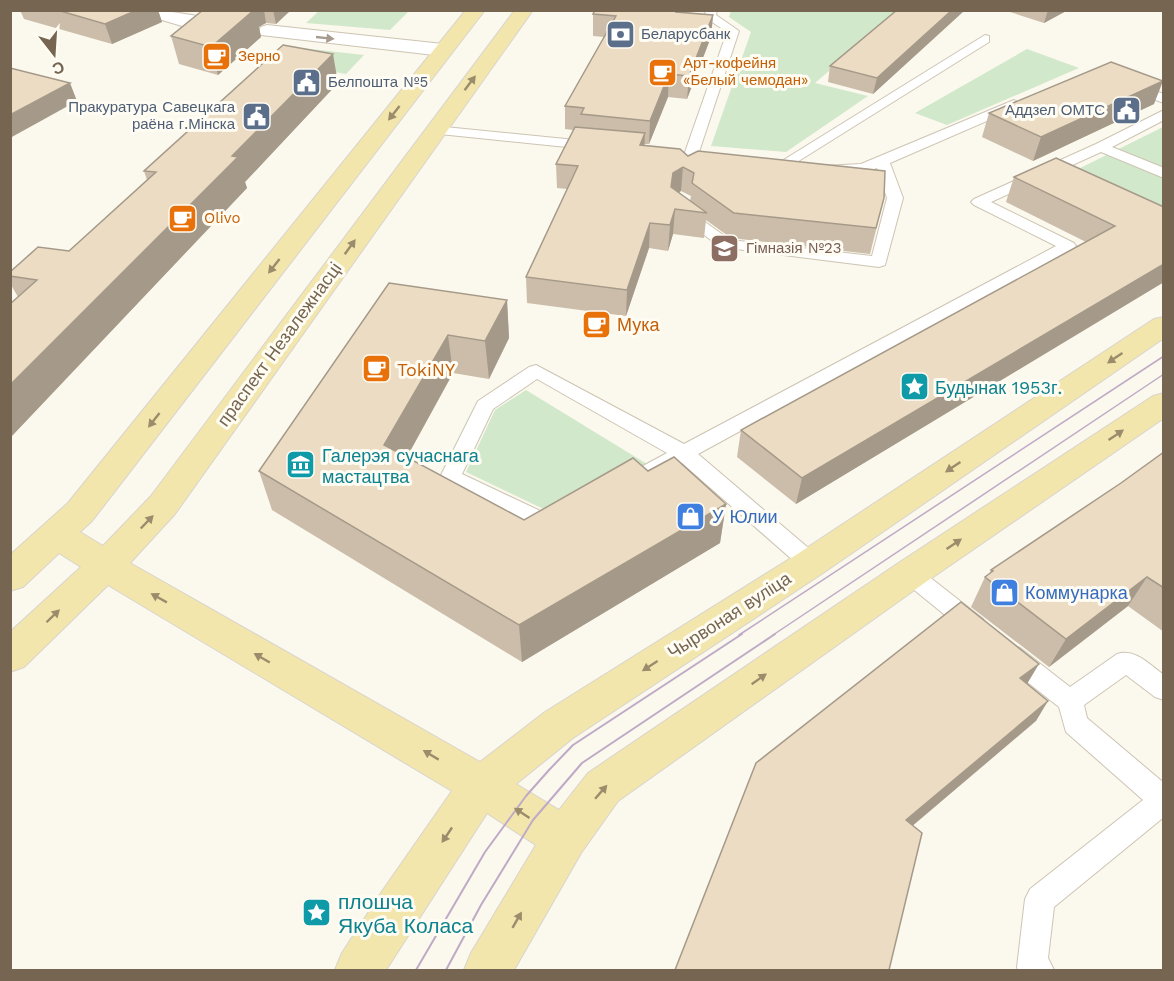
<svg xmlns="http://www.w3.org/2000/svg" width="1174" height="981" font-family="'Work Sans',sans-serif">
  <style>
    .green { fill: #d2e8cb }
    .lines { fill: none; stroke-linecap: round; stroke-linejoin: round }
    .lane-casing { stroke: #cdc4b3; stroke-width: 2 }
    .street-casing { stroke: #cdc4b3; stroke-width: 2 }
    .primary-casing { stroke: #d8d4ce; stroke-width: 2 }
    .lane { fill: #fff; fill-rule: evenodd }
    .street { fill: #fff; fill-rule: evenodd }
    .primary { fill: #f3e6ac; fill-rule: evenodd }
    .tram-far1 { stroke: #beaac6; stroke-width: 1.5 }
    .tram { stroke: #beaac6; stroke-width: 2 }
    .wall { fill: #cbbda9; fill-rule: evenodd }
    .shaded-wall { fill: #a59a89 }
    .building { fill: #ecdcc4; stroke: #a59a89; stroke-width: 1.5 }
    .oneway { fill: #a59b8e }
    .oneway2 { fill: #9b8c6c }
    .labels { text-anchor: middle; dominant-baseline: central; stroke-width: 6; stroke-linejoin: round; paint-order: stroke }
    .far-service-label { font-size: 15px; fill: #4e5e75; stroke: #fefcf3; text-anchor: start }
    .far-food-label { font-size: 15px; fill: #c56008; stroke: #fefcf3; text-anchor: start }
    .far-education-label { font-size: 15px; fill: #785e54; stroke: #fefcf3; text-anchor: start }
    .food-label { font-size: 18px; fill: #c56008; stroke: #fefcf3; text-anchor: start }
    .street-label { font-size: 18px; fill: #756551; stroke: #fefcf3 }
    .culture-label { font-size: 18px; fill: #0d838f; stroke: #fefcf3; text-anchor: start }
    .shop-label { font-size: 18px; fill: #366cbe; stroke: #fefcf3; text-anchor: start }
    .near-culture-label { font-size: 21px; fill: #0d838f; stroke: #fefcf3; text-anchor: start }
  </style>
  <rect width="100%" height="100%" fill="#fbf8ed"/>
  <g class="green">
    <polygon points="386,11 408,12 390,30 306,23 319,11"/>
    <polygon points="731,11 899,11 815,83 868,96 786,152 711,146 751,32 729,17"/>
    <polygon points="284,46 364,55 346,74 270,60"/>
    <polygon points="1027,49 1079,68 947,125 915,113"/>
    <polygon points="1163,127 1163,226 1060,178"/>
    <polygon points="526,390 647,464 556,515 466,472 495,410"/>
  </g>
  <g class="lines">
    <defs>
      <g id="lane">
        <polygon points="705,10 717,10 716,15 739,31 698,155 694,174 687,178 680,174 684,155 727,32 706,18"/>
        <polygon points="985,35 989,36 989,42 789,167 779,167 777,164"/>
        <polygon points="1132,83 1164,94 1164,103 1127,90 1126,87 1127,84"/>
        <path d="M1014,100L1021,104L1019,107L890,163L903,198L885,265L879,267L720,247L674,212L677,209H687L730,240L872,256L887,198L877,168C865,172 832,178 823,169L825,166L861,164Z"/>
        <path d="M1164,110V120L1112,147L1164,168V178L1101,152L991,202L1074,243L1076,246L1074,249L698,454L819,557L822,563L819,569L811,572L803,569L682,463C670,469 657,480 643,476L640,471L643,466L667,453L537,379L493,409L462,474L551,516L557,514L565,516L568,522C562,532 553,534 543,531L443,482L440,477L478,401L529,367L536,365L684,444L1056,246L974,205L971,202L974,199L1096,144Z"/>
        <polygon points="435,126 596,142 603,146 596,150 430,133 428,130"/>
        <polygon points="910,565 918,568 983,619 987,626 983,633 975,636 967,633 902,580 899,574 902,568"/>
        <path d="M1011,645L1020,648L1070,687L1117,654C1135,648 1150,665 1164,675V700L1155,697L1126,675L1084,705L1087,718L1164,783V817L1054,907L1048,958L1054,970H1018L1017,967L1025,899L1030,889L1143,800L1066,732L1059,707L1002,662L999,655L1002,648Z"/>
      </g>
      <g id="street">
        <path d="M139,10C169,10 201,16 229,23L232,27L229,31L223,32L182,26L142,14Z"/>
        <polygon points="267,25 443,44 450,46 452,50 450,54 443,56 261,35 258,31 261,27"/>
      </g>
      <polygon id="primary" points="466,10 485,10 92,521 80,532 103,546 151,496 515,10 533,10 175,514 130,563 480,762 545,712 799,553 1154,319 1164,317 1164,338 823,573 573,738 516,784 559,810 588,773 897,564 1153,396 1164,393 1164,418 923,584 618,801 581,853 514,970 464,970 471,953 536,845 487,813 386,970 335,970 342,953 383,890 452,791 108,585 24,667 10,672 10,632 81,567 59,553 23,587 10,591 10,555 68,503"/>
    </defs>
    <use href="#lane" class="lane-casing"/>
    <use href="#street" class="street-casing"/>
    <use href="#primary" class="primary-casing"/>
    <use href="#lane" class="lane"/>
    <use href="#street" class="street"/>
    <use href="#primary" class="primary"/>
    <g class="tram-far1">
      <polyline points="739,635 1164,356"/>
      <polyline points="773,635 1164,374"/>
    </g>
    <g class="tram">
      <polyline points="416,970 485,852 526,796 549,770 573,745 742,634"/>
      <polyline points="446,970 481,905 533,820 582,763 775,634"/>
    </g>
  </g>
  <g class="wall">
    <polygon points="20,10 158,10 162,22 112,44 24,19"/>
    <polygon points="203,10 291,10 276,24 266,23 259,26 259,27 261,37 218,75 179,64 171,36"/>
    <path d="M595,10H685L684,12L713,15L711,37L687,99L668,97L649,144H644V145L688,156L884,198L870,254L731,238L706,220L704,238L673,234L668,251L649,248L626,316L527,303L526,277L567,189L557,188L556,164L573,130L565,129V106L604,37L593,36V14ZM681,191L691,196L690,201L679,192Z"/>
    <polygon points="897,10 965,10 873,94 828,82 830,66"/>
    <polygon points="1004,10 1068,10 1044,23"/>
    <polygon points="338,83 245,182 247,188 10,438 10,304 18,297 10,283 10,272 69,251 147,180 144,171"/>
    <polygon points="1154,104 1033,161 982,137 989,113"/>
    <polygon points="1014,177 1164,207 1164,282 796,504 737,457 741,430 1086,242 1006,202"/>
    <polygon points="389,283 507,300 509,338 489,379 453,373 407,457 524,520 648,471 726,504 720,543 522,662 272,510 259,471"/>
    <polygon points="1164,452 1164,632 1128,606 1049,667 971,607 985,577 989,574 991,570 1121,483"/>
  </g>
  <g class="shaded-wall">
    <polygon points="137,10 158,10 162,22 112,44 105,24"/>
    <polygon points="251,10 264,10 266,23 259,27 261,37 218,75 211,47"/>
    <polygon points="273,10 291,10 276,24"/>
    <polygon points="952,10 965,10 873,94 877,78"/>
    <polygon points="1048,10 1068,10 1044,23"/>
    <polygon points="713,15 711,37 687,99 689,76"/>
    <polygon points="333,54 338,83 245,182 247,188 10,438 10,385 232,156"/>
    <polygon points="669,74 668,97 649,144 650,121"/>
    <polygon points="1163,81 1154,104 1033,161 1041,137"/>
    <polygon points="70,83 77,101 10,138 10,115"/>
    <polygon points="645,133 644,157 640,145"/>
    <polygon points="683,167 681,191 672,197 671,187 673,173"/>
    <polygon points="675,209 673,234 668,251 670,225"/>
    <polygon points="650,223 649,248 626,316 627,290"/>
    <polygon points="1164,264 1164,282 796,504 802,478"/>
    <polygon points="507,300 509,338 489,379 485,341"/>
    <polygon points="448,335 453,373 392,484 384,445"/>
    <polygon points="726,504 720,543 522,662 519,625"/>
    <polygon points="1147,577 1128,606 1049,667 1066,639"/>
    <polygon points="1039,664 1027,684 1020,678"/>
    <polygon points="1048,701 1036,721 897,839 906,820"/>
  </g>
  <g class="building">
    <polygon points="57,10 137,10 105,24"/>
    <polygon points="203,10 254,10 211,47 171,36"/>
    <polygon points="595,10 677,10 676,12 713,15 689,76 669,74 650,121 581,114 584,108 565,106 616,16 593,14"/>
    <polygon points="897,10 952,10 877,78 830,66"/>
    <polygon points="283,45 333,54 232,156 238,157 10,385 10,304 37,280 10,276 10,272 38,247 69,251 156,172 144,171"/>
    <polygon points="1111,62 1163,81 1041,137 989,113"/>
    <polygon points="10,68 70,83 10,115"/>
    <polygon points="575,127 645,133 640,145 680,149 688,156 698,151 885,171 884,198 876,228 734,213 692,183 694,173 683,167 673,173 671,187 707,213 675,209 670,225 650,223 627,290 526,277 578,166 556,164"/>
    <polygon points="1056,158 1164,207 1164,264 802,478 741,430 1115,226 1014,177"/>
    <polygon points="389,283 507,300 485,341 448,335 384,445 524,520 633,458 648,471 674,457 726,504 519,625 259,471"/>
    <polygon points="1164,452 1164,588 1147,577 1066,639 985,577 993,571 991,570 1121,483"/>
    <polygon points="961,602 1039,664 1020,678 1048,701 906,820 922,833 889,970 675,970 756,763"/>
  </g>
  <defs><path id="oneway-solid" d="M-6-.8H1V-3.2L6.5 0L1 3.2V.8H-6Z" transform="scale(1.5)"/></defs>
  <use class="oneway" href="#oneway-solid" transform="translate(325 38) rotate(6)"/>
  <g class="oneway2">
    <use href="#oneway-solid" transform="translate(470 83) rotate(-53)"/>
    <use href="#oneway-solid" transform="translate(394 113) rotate(128)"/>
    <use href="#oneway-solid" transform="translate(350 247) rotate(-54)"/>
    <use href="#oneway-solid" transform="translate(274 266) rotate(128)"/>
    <use href="#oneway-solid" transform="translate(1115 358) rotate(146)"/>
    <use href="#oneway-solid" transform="translate(154 420) rotate(128)"/>
    <use href="#oneway-solid" transform="translate(1116 435) rotate(-34)"/>
    <use href="#oneway-solid" transform="translate(953 467) rotate(146)"/>
    <use href="#oneway-solid" transform="translate(147 522) rotate(-46)"/>
    <use href="#oneway-solid" transform="translate(954 544) rotate(-34)"/>
    <use href="#oneway-solid" transform="translate(159 598) rotate(-151)"/>
    <use href="#oneway-solid" transform="translate(53 616) rotate(-44)"/>
    <use href="#oneway-solid" transform="translate(262 658) rotate(-150)"/>
    <use href="#oneway-solid" transform="translate(650 666) rotate(147)"/>
    <use href="#oneway-solid" transform="translate(759 679) rotate(-35)"/>
    <use href="#oneway-solid" transform="translate(431 755) rotate(-149)"/>
    <use href="#oneway-solid" transform="translate(601 792) rotate(-49)"/>
    <use href="#oneway-solid" transform="translate(522 813) rotate(-147)"/>
    <use href="#oneway-solid" transform="translate(447 835) rotate(124)"/>
    <use href="#oneway-solid" transform="translate(517 920) rotate(-60)"/>
  </g>
  <defs>
    <symbol id="bank-square" viewBox="-11 -11 22 22"><rect x="-9" y="-9" width="18" height="18" rx="4" fill="#5c6f8a" stroke="#fefcf3"/><path d="M-6-4H6V4H-6ZM0-2.3a2.3 2.3 0 1 0 0 4.6a2.3 2.3 0 1 0 0-4.6Z" fill="#fff"/></symbol>
    <symbol id="cafe-square" viewBox="-11 -11 22 22"><rect x="-9" y="-9" width="18" height="18" rx="4" fill="#e8710a" stroke="#fefcf3"/><path d="M-5.5-4.5H6V0H3Q3 3.5 0 3.5H-2.5Q-5.5 3.5-5.5 0ZM3-3.2v2h1.7v-2ZM-6 4.5H4V6H-6Z" fill="#fff"/></symbol>
    <symbol id="civic-square" viewBox="-11 -11 22 22"><rect x="-9" y="-9" width="18" height="18" rx="4" fill="#5c6f8a" stroke="#fefcf3"/><path d="M-.6-6.5H3V-4.5H.6V-3L4-1V1h2V6H-6V1h2V-1L-.6-3ZM-1.2 2.5V6h2.4V2.5Z" fill="#fff"/></symbol>
    <symbol id="school-square" viewBox="-11 -11 22 22"><rect x="-9" y="-9" width="18" height="18" rx="4" fill="#8d6e63" stroke="#fefcf3"/><path d="M0-5L7-2L0 1L-7-2ZM-4 1L0 2.5L4 1V4Q0 6-4 4Z" fill="#fff"/></symbol>
    <symbol id="sight-square" viewBox="-11 -11 22 22"><rect x="-9" y="-9" width="18" height="18" rx="4" fill="#0f9aa8" stroke="#fefcf3"/><path d="M0-6L1.8-2.2L6-1.7L2.9 1.2L3.7 5.4L0 3.3L-3.7 5.4L-2.9 1.2L-6-1.7L-1.8-2.2Z" fill="#fff"/></symbol>
    <symbol id="museum-square" viewBox="-11 -11 22 22"><rect x="-9" y="-9" width="18" height="18" rx="4" fill="#0f9aa8" stroke="#fefcf3"/><path d="M0-6L6-3V-2H-6V-3ZM-5-1h2V3h-2ZM-1-1h2V3h-2ZM3-1h2V3H3ZM-6 4H6V6H-6Z" fill="#fff"/></symbol>
    <symbol id="shop-square" viewBox="-11 -11 22 22"><rect x="-9" y="-9" width="18" height="18" rx="4" fill="#3f7fe0" stroke="#fefcf3"/><path d="M-5-2.5h2.3a2.7 3.5 0 0 1 5.4 0H5L5.5 6h-11ZM-1.5-2.5h3a1.5 2.3 0 0 0-3 0Z" fill="#fff"/></symbol>
  </defs>
  <g fill-rule="evenodd">
    <use href="#bank-square" x="604" y="18" width="33" height="33"/>
    <use href="#cafe-square" x="200" y="40" width="33" height="33"/>
    <use href="#cafe-square" x="646" y="56" width="33" height="33"/>
    <use href="#civic-square" x="290" y="66" width="33" height="33"/>
    <use href="#civic-square" x="1110" y="94" width="33" height="33"/>
    <use href="#civic-square" x="240" y="100" width="33" height="33"/>
    <use href="#cafe-square" x="166" y="202" width="33" height="33"/>
    <use href="#school-square" x="708" y="232" width="33" height="33"/>
    <use href="#cafe-square" x="580" y="308" width="33" height="33"/>
    <use href="#cafe-square" x="360" y="352" width="33" height="33"/>
    <use href="#sight-square" x="898" y="370" width="33" height="33"/>
    <use href="#museum-square" x="284" y="448" width="33" height="33"/>
    <use href="#shop-square" x="674" y="500" width="33" height="33"/>
    <use href="#shop-square" x="988" y="576" width="33" height="33"/>
    <use href="#sight-square" x="300" y="896" width="33" height="33"/>
  </g>
  <g class="labels">
    <g class="far-service-label">
      <text x="641" y="34">Беларусбанк</text>
      <text x="328" y="82">Белпошта №5</text>
      <text x="235" y="107" text-anchor="end">Пракуратура Савецкага<tspan x="235" dy="17">раёна г.Мінска</tspan></text>
      <text x="1105" y="110" text-anchor="end">Аддзел ОМТС</text>
    </g>
    <g class="far-food-label">
      <text x="238" y="56">Зерно</text>
      <text x="683" y="63">Арт-кофейня<tspan x="683" dy="17">«Белый чемодан»</tspan></text>
      <text x="204" y="218">Olivo</text>
    </g>
    <g class="far-education-label">
      <text x="746" y="248">Гімназія №23</text>
    </g>
    <g class="food-label">
      <text x="617" y="324">Мука</text>
      <text x="397" y="369">TokiNY</text>
    </g>
    <g class="street-label">
      <text transform="translate(279 344) rotate(-54)">праспект Незалежнасці</text>
      <text transform="translate(729 615) rotate(-33)">Чырвоная вуліца</text>
    </g>
    <g class="culture-label">
      <text x="935" y="387">Будынак 1953г.</text>
      <text x="322" y="455">Галерэя сучаснага<tspan x="322" dy="21">мастацтва</tspan></text>
    </g>
    <g class="shop-label">
      <text x="712" y="516">У Юлии</text>
      <text x="1025" y="592">Коммунарка</text>
    </g>
    <g class="near-culture-label">
      <text x="338" y="901">плошча<tspan x="338" dy="24">Якуба Коласа</tspan></text>
    </g>
  </g>
  <rect width="1174" height="981" fill="none" stroke="#756551" stroke-width="24"/>
  <g transform="translate(54 54) rotate(163)" stroke="#fefcf3" stroke-width="4.5" paint-order="stroke">
  <path d="M0-4.5L10 22L0 15L-10 22Z" fill="#756551"/>
  <text y="-9" font-size="16" font-weight="bold" text-anchor="middle" fill="#756551">С</text>
  </g>
</svg>
